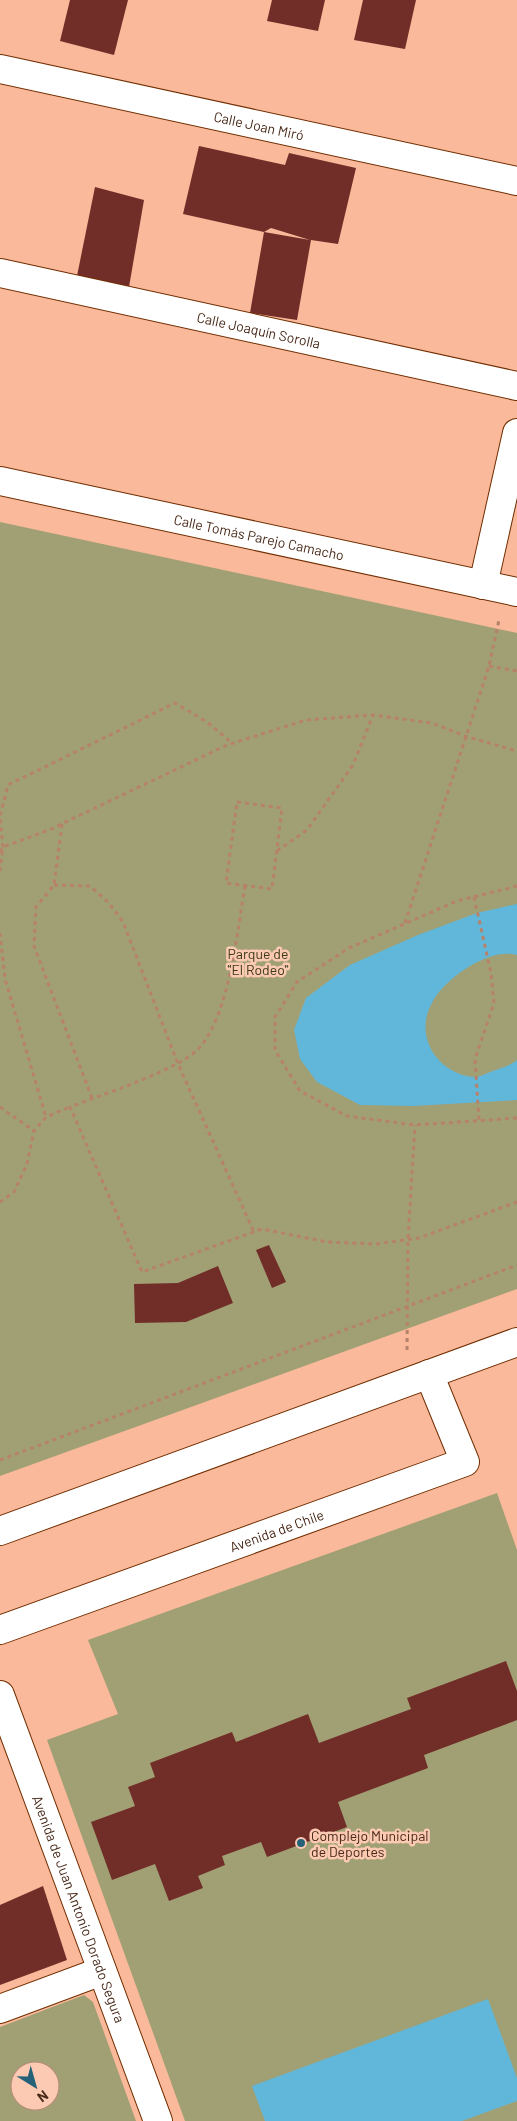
<svg xmlns="http://www.w3.org/2000/svg" width="517" height="2121" font-family="Barlow,sans-serif">
  <style>
    .green { fill: #a1a074; fill-rule: evenodd }
    .water { fill: #60b7da }
    .building { fill: #712d28; fill-rule: evenodd }
    .lines { fill: none; stroke-linecap: round; stroke-linejoin: round }
    .minor-casing { stroke: #722e01; stroke-width: 30 }
    .tertiary-casing { stroke: #722e01; stroke-width: 30 }
    .path { stroke: #b68269; stroke-width: 3; stroke-dasharray: 4 4; stroke-linecap: butt }
    .minor { stroke: #fff; stroke-width: 28 }
    .tertiary { stroke: #fff; stroke-width: 28 }
    .poi-dot { fill: #256179; stroke: #fccab3; stroke-width: 2 }
    .labels { text-anchor: middle; dominant-baseline: central; stroke-width: 5; stroke-linejoin: round; paint-order: stroke }
    .street-label { font-size: 14px; fill: #482919; stroke: #fccab3 }
    .park-label { font-size: 14px; fill: #3b3918; stroke: #fccab3 }
    .poi-label { font-size: 14px; fill: #482919; stroke: #fccab3; text-anchor: start }
  </style>
  <rect width="100%" height="100%" fill="#f9b99a"/>
  <g class="green">
    <polygon points="0,522 517,633 517,1289 0,1476"/>
    <polygon points="497,1493 517,1550 517,2121 185,2121 47,1740 118,1714 88,1640"/>
    <path d="M84,1995L93,2002L136,2121H0V2027ZM20,2071H50V2101H20Z"/>
  </g>
  <g class="water">
    <path d="M517,904V955C499,951 485,958 470,966C457,974 439,988 432,1003C413,1036 438,1075 475,1077C480,1077 487,1073 493,1071C501,1068 510,1066 517,1060V1100L413,1106L360,1105L317,1082L300,1059L294,1030L306,998L350,965L418,935L477,913Z"/>
    <polygon points="488,1999 517,2078 517,2101 462,2121 265,2121 252,2086"/>
  </g>
  <g class="building">
    <polygon points="70,0 128,0 114,55 60,41"/>
    <polygon points="272,0 325,0 318,31 267,21"/>
    <polygon points="363,0 416,0 405,49 354,40"/>
    <path d="M199,146L285,165L289,153L356,168L338,244L311,240L297,320L250,313L264,232L183,214ZM271,228L310,240L264,232Z"/>
    <polygon points="95,187 144,200 129,287 77,276"/>
    <polygon points="269,1245 286,1282 272,1288 256,1250"/>
    <polygon points="218,1266 233,1303 186,1322 135,1323 134,1284 178,1283"/>
    <polygon points="506,1661 517,1691 517,1720 424,1755 428,1768 338,1802 347,1827 267,1857 261,1842 222,1856 225,1865 198,1876 203,1888 169,1901 155,1864 112,1880 91,1822 135,1806 128,1787 155,1777 150,1763 232,1732 236,1742 308,1714 319,1743 411,1709 407,1698"/>
    <polygon points="43,1886 67,1960 0,1985 0,1905"/>
  </g>
  <g class="lines">
    <defs>
      <g id="minor">
        <path id="s1" d="M0,69L517,181"/>
        <path id="s2" d="M0,273L517,386"/>
        <path id="s3" d="M0,481L517,592"/>
        <polyline points="483,585 517,433"/>
        <path id="s4" d="M0,1630L465,1462L429,1374"/>
        <path id="s5" d="M0,1695L158,2121"/>
        <polyline points="0,2009 102,1971"/>
      </g>
      <polyline id="tertiary" points="0,1531 517,1342"/>
    </defs>
    <use href="#minor" class="minor-casing"/>
    <use href="#tertiary" class="tertiary-casing"/>
    <g class="path">
      <polyline points="489,666 517,671"/>
      <polygon points="237,802 282,808 272,889 226,883"/>
      <polyline points="62,824 54,885 36,907 34,946 92,1098"/>
      <polyline points="277,851 307,830 353,765 373,715"/>
      <polyline points="0,852 3,847 49,830 227,745 306,720 373,715 432,723 465,736 517,751"/>
      <polyline points="0,871 3,847 0,816 8,785 175,703 207,722 232,743"/>
      <polyline points="54,885 90,886 108,902 123,922 178,1064 254,1232"/>
      <path d="M245,886C237,931 230,1010 201,1046C183,1069 100,1095 70,1107L142,1272L262,1229L327,1242L376,1244L419,1238L517,1202"/>
      <polyline points="517,886 457,901 349,948 297,982 275,1017 275,1050 300,1091 347,1116 415,1125 517,1118"/>
      <polyline points="474,897 491,973 494,1003 475,1059 479,1121"/>
      <polyline points="405,923 489,666 499,620"/>
      <polyline points="0,933 5,979 46,1117"/>
      <polyline points="0,1107 34,1131"/>
      <polyline points="0,1202 14,1192 27,1164 34,1131 46,1117 70,1107"/>
      <polyline points="407,1350 408,1240 415,1125"/>
      <polyline points="0,1460 517,1265"/>
    </g>
    <use href="#minor" class="minor"/>
    <use href="#tertiary" class="tertiary"/>
  </g>
  <circle class="poi-dot" cx="301" cy="1843" r="5"/>
  <g class="labels">
    <g class="street-label">
      <text stroke="none"><textPath href="#s1" startOffset="265">Calle Joan Miró</textPath></text>
      <text stroke="none"><textPath href="#s2" startOffset="265">Calle Joaquín Sorolla</textPath></text>
      <text stroke="none"><textPath href="#s3" startOffset="265">Calle Tomás Parejo Camacho</textPath></text>
      <text stroke="none"><textPath href="#s4" startOffset="294">Avenida de Chile</textPath></text>
      <text stroke="none"><textPath href="#s5" startOffset="228">Avenida de Juan Antonio Dorado Segura</textPath></text>
    </g>
    <g class="park-label">
      <text x="258" y="953">Parque de<tspan x="258" dy="16">"El Rodeo"</tspan></text>
    </g>
    <g class="poi-label">
      <text x="311" y="1835">Complejo Municipal<tspan x="311" dy="16">de Deportes</tspan></text>
    </g>
  </g>
  <g transform="translate(35 2086) rotate(143)"><circle r="24" fill="#fccab3" stroke="#b48a75"/>
  <path d="M0-4L9 19L0 12L-9 19Z" fill="#256179"/>
  <text y="-8" font-size="14" font-weight="bold" text-anchor="middle" fill="#482919">N</text>
  </g>
</svg>
